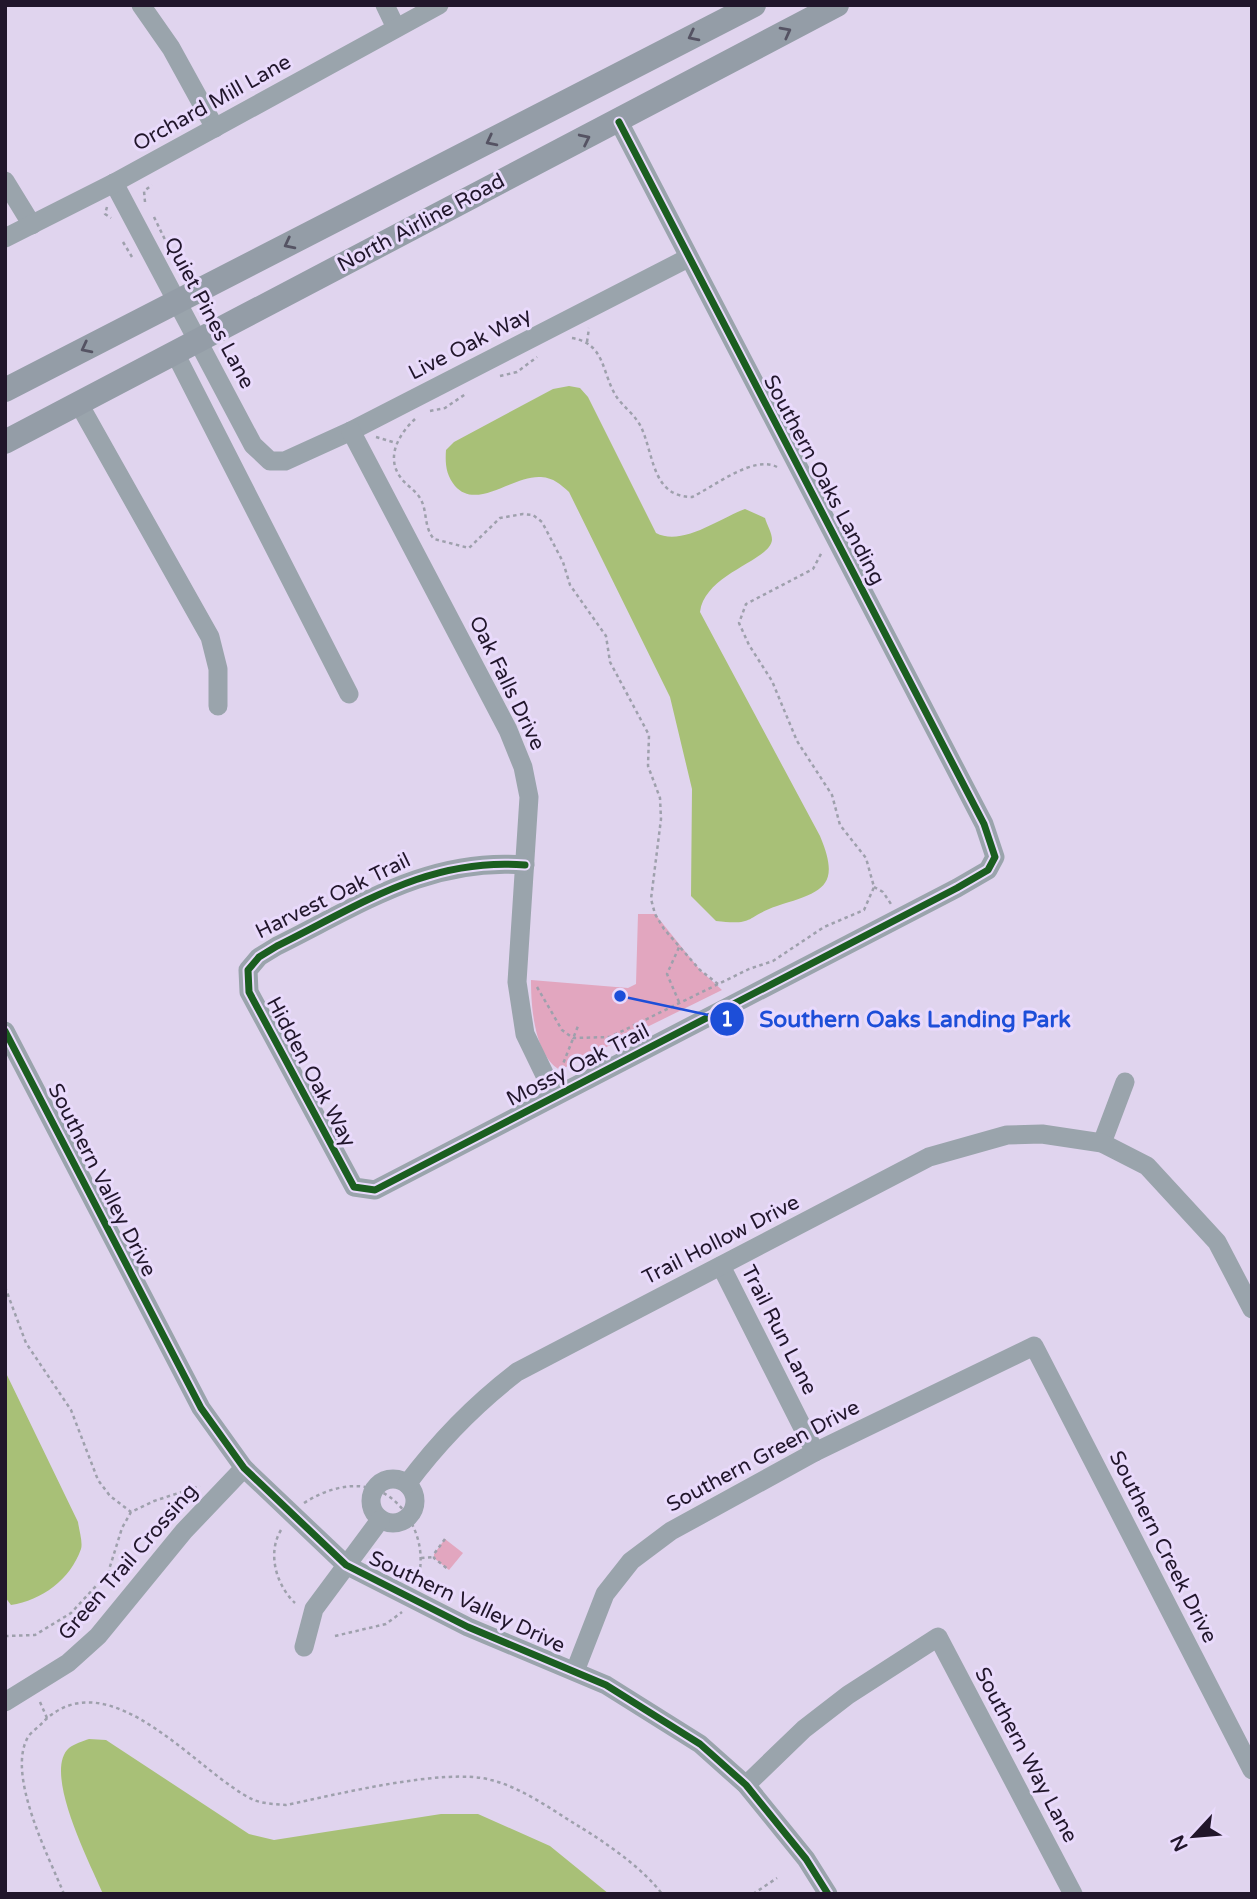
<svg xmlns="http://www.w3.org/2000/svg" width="1257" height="1899" font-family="'Varela Round',sans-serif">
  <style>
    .green { fill: #e2a6bf }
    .water { fill: #a8c077 }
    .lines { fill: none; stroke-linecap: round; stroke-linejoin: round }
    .path { stroke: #9ea0ac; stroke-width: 2.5; stroke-dasharray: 3.5 3.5; stroke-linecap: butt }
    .minor { stroke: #9aa4ac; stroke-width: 19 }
    .major { stroke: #949da7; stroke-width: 24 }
    .cycleway-casing { stroke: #e9dafc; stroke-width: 11 }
    .cycleway { stroke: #1b5e20; stroke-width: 7 }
    .oneway { stroke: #555363 }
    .labels { text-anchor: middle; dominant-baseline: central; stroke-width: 6; stroke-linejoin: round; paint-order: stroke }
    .street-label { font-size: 21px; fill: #21162b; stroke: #e9dafc }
    .leader { fill: none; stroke: #1d4ed8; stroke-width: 2.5 }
    .callout-dot { fill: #1d4ed8; stroke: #e9dafc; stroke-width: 2.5 }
    .mark-label { font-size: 21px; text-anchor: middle; font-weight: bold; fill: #fff }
    .callout-label { font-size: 23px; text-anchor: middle; font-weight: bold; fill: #1d4ed8; stroke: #e9dafc; stroke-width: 6; stroke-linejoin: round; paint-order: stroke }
  </style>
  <rect width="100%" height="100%" fill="#e0d4ee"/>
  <g class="green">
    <path d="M638,914H655L700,970L722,990L560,1070C534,1055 531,1006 531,980L628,988L636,984Z"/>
    <polygon points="445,1539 463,1553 449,1570 434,1558 434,1554"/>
  </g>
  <g class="water">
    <path d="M569,386L580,388L588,397L656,533C682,547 720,518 745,509L765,518C767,525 772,533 772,540C770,561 705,573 700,612L820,836C842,888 821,892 777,906C746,916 756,926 716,921L691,896L692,789L670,697L569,492C560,484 554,478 541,477C513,475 477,511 455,486C446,475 445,464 446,450L454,442L553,389Z"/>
    <path d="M5,1371L78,1522C79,1530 83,1542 81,1549C70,1580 42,1600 11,1605L5,1597Z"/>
    <path d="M89,1739L106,1740L249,1834L274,1840L441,1814H478L550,1846L609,1894H103C91,1865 42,1772 69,1748C74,1744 83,1741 89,1739Z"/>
  </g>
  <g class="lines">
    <g class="path">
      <polyline points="145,202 144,191 152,185"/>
      <polyline points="107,207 105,214 111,218"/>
      <polyline points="154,217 169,248"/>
      <polyline points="123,242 132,257"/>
      <path d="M572,338C607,344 601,375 618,399C626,409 637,417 642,429C654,457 653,497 692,497C715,486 753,455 777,467"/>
      <polyline points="587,342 589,328"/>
      <polyline points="500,376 517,372 537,357"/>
      <polyline points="430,411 445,408 467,393"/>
      <path d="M415,419C399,434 385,457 401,478C406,485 415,490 420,498C428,511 423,526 434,539L469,548L500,518L523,514L533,515L542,522L563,562L570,585L606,636L610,662L649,735L648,766L660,798L661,819L651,899L655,914L664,929L700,970L718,984"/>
      <polyline points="376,437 396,443"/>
      <polyline points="874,887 883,892 891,904"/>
      <polyline points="537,987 562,1030 573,1038 610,1037 749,969 773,961 824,927 864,910 874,887 866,858 840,825 832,795 797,741 772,681 749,645 739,623 746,604 813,569 822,552"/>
      <polyline points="679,1002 667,974 680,945"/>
      <polyline points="561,1069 578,1026"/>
      <polyline points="5,1287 26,1343 71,1410 98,1480 110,1496 131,1512"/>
      <path d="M304,1503C343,1478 387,1478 411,1522C421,1541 423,1560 418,1580"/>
      <path d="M281,1530C267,1553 276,1585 295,1603"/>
      <polyline points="445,1539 434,1554 434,1558 449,1570"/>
      <polyline points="421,1558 434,1557"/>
      <polyline points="5,1636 35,1635 71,1613 108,1573 122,1528 131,1512 154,1501 200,1486"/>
      <polyline points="335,1636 386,1624 402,1612"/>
      <polyline points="40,1702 47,1718"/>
      <path d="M64,1894C49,1857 6,1775 28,1737C31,1732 39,1727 43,1722C110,1656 200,1776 254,1800C264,1804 275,1804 286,1805C335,1795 445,1767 491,1780C523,1788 552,1810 580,1827C605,1842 645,1870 662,1894"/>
      <polyline points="753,1894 777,1878"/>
    </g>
    <g class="minor">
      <polyline points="141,5 171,48 215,128"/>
      <polyline points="385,5 396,28"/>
      <polyline points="5,181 32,225"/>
      <polyline points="114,183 253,445 270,461 285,461 351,431 688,258"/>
      <polyline points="5,238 114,183 439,5"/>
      <polyline points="175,353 349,694"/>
      <polyline points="79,404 210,637 218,669 218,706"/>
      <polyline points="351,431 508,730 523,767 529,797 517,982 525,1034 555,1096"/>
      <path d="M525,865C429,857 360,905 277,946L259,957L248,970L249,992L354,1187L375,1190L957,888L988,870L995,857L984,824L619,122"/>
      <polyline points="5,1031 201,1408 244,1468 346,1565 468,1627 606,1685 700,1744 746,1785 806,1859 828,1894"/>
      <polyline points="1102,1143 1125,1082"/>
      <polyline points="721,1266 815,1452"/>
      <circle cx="393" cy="1501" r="22"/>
      <path d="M407,1484C439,1441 474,1405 517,1372L929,1157L1007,1135L1042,1134L1102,1143L1147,1166L1217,1242L1252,1309"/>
      <polyline points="304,1647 314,1609 380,1520"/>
      <polyline points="575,1671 605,1594 631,1561 671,1531 815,1452 1034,1346 1252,1770"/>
      <polyline points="5,1702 68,1663 98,1636 184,1531 244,1468"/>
      <polyline points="746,1785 804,1729 848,1695 938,1637 1073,1894"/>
    </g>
    <g class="major">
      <polyline points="5,390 754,5"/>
      <polyline points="5,442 837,5"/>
    </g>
    <defs>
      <g id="cycleway">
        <path d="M525,865C429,857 360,905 277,946L259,957L248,970L249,992L354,1187L375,1190L957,888L988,870L995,857L984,824L619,122"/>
        <polyline points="5,1031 201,1408 244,1468 346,1565 468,1627 606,1685 700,1744 746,1785 806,1859 828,1894"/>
      </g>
    </defs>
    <use href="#cycleway" class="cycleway-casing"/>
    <use href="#cycleway" class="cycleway"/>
  </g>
  <defs><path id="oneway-chevron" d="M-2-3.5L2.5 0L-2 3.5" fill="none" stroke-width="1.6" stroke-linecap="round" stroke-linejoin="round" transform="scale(1.75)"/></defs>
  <g class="oneway">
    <use href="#oneway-chevron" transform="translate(786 32) rotate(-28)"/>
    <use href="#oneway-chevron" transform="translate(693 36) rotate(153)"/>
    <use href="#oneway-chevron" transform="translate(585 139) rotate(-26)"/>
    <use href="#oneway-chevron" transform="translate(491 141) rotate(153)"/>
    <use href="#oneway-chevron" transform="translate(289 244) rotate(153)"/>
    <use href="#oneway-chevron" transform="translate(86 348) rotate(153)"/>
  </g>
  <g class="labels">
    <g class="street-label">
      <text transform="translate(212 103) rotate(-29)">Orchard Mill Lane</text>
      <text transform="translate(421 223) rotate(-28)">North Airline Road</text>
      <text transform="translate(209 313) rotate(62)">Quiet Pines Lane</text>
      <text transform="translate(470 344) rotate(-27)">Live Oak Way</text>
      <text transform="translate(824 480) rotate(62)">Southern Oaks Landing</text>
      <text transform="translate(507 683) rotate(64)">Oak Falls Drive</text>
      <text transform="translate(333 896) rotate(-26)">Harvest Oak Trail</text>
      <text transform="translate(578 1065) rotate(-27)">Mossy Oak Trail</text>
      <text transform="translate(311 1072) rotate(62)">Hidden Oak Way</text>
      <text transform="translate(102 1180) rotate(63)">Southern Valley Drive</text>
      <text transform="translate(721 1240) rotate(-27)">Trail Hollow Drive</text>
      <text transform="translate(779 1330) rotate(63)">Trail Run Lane</text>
      <text transform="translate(763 1456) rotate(-28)">Southern Green Drive</text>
      <text transform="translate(1163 1547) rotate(63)">Southern Creek Drive</text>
      <text transform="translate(128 1562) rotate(-49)">Green Trail Crossing</text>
      <text transform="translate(467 1602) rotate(25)">Southern Valley Drive</text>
      <text transform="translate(1026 1755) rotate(62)">Southern Way Lane</text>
    </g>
  </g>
  <path class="leader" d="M620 996L727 1019"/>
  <g class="callout-dot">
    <circle cx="620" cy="996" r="7"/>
    <circle cx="727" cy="1019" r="18"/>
  </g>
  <g class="mark-label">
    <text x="727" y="1026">1</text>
  </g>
  <g class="callout-label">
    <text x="915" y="1027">Southern Oaks Landing Park</text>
  </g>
  <rect width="1257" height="1899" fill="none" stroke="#21162b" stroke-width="14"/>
  <g transform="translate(1194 1836) rotate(244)" stroke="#e9dafc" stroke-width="5" paint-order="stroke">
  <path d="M0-5L12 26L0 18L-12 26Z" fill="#21162b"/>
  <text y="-10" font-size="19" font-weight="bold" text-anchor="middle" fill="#21162b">N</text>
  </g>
</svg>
